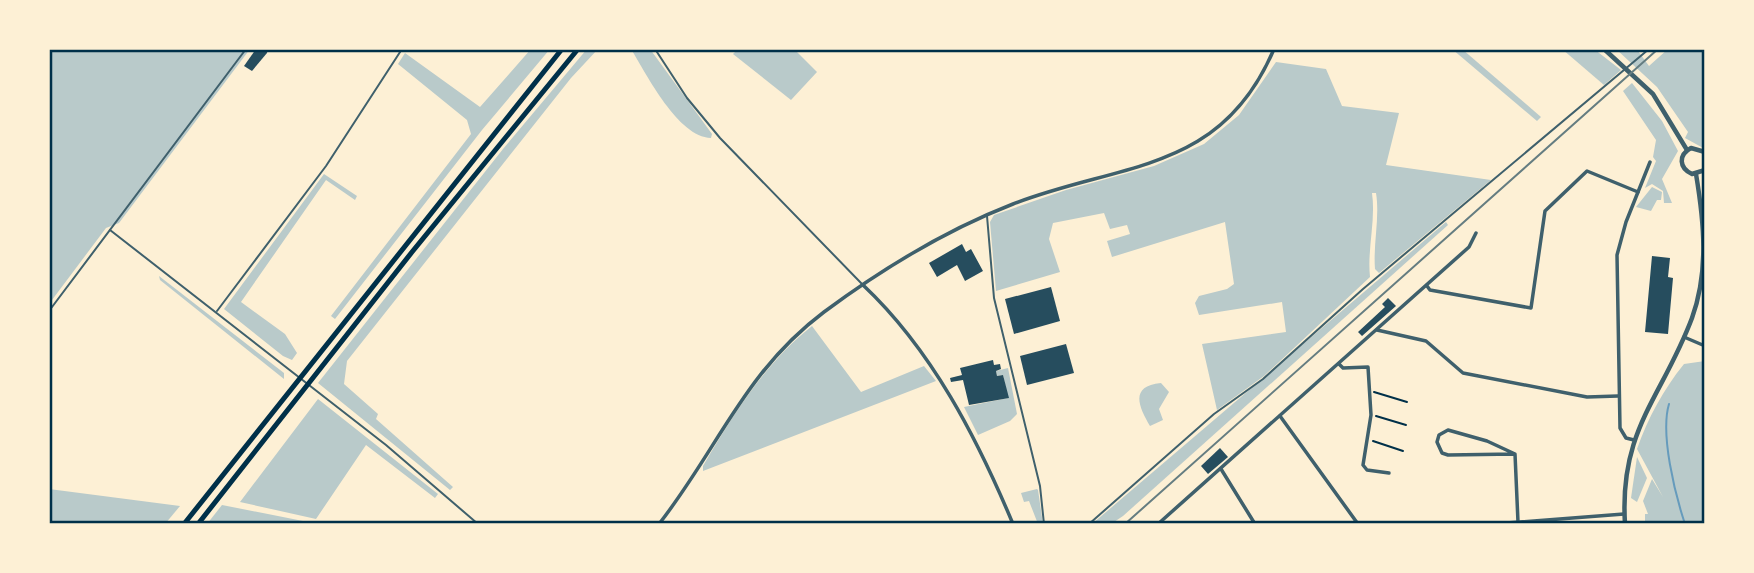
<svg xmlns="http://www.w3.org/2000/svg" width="1754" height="573" font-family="'Exo 2',sans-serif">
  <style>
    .green { fill: #b9caca }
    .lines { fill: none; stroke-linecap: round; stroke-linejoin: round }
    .stream { stroke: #669bbc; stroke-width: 2 }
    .building { fill: #264d5e }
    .path { stroke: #003049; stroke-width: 2 }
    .service { stroke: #3f606c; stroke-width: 2 }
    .minor { stroke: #3f606c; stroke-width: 3.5 }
    .tertiary { stroke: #3f606c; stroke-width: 4.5 }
    .trunk { stroke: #003049; stroke-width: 5 }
    .rail { stroke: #657d81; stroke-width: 2 }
    .neatline { fill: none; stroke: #003049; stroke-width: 2.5 }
  </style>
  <rect width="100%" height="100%" fill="#fdf0d5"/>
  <g class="green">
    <polygon points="49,49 250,49 119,223 106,228 49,304"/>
    <polygon points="531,49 550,49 482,130 335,319 331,316 471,134 467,120 398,64 405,53 480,107"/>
    <polygon points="587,49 598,49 571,78 347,361 344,384 378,414 376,419 453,487 450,490 318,383 503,149"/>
    <path d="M631,49H650L712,134L711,138C678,137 647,75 631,49Z"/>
    <polygon points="738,49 794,49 817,72 791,100 733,54"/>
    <polygon points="1452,49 1462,49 1541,117 1537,121"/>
    <polygon points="1562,49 1594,49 1621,70 1604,85"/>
    <polygon points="1616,49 1640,49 1638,51 1649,66 1668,49 1705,49 1705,149 1685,138 1688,132 1657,87"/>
    <path d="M1276,62L1326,69L1342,106L1399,113L1386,165L1491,180L1379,273L1375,269C1373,243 1380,218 1376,193H1372C1376,221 1367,249 1370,277L1264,376L1217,410L1202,344L1286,332L1282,302L1199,315L1195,303L1199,296L1227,289L1234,284L1225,222L1112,257L1107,241L1130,234L1127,225L1110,229L1104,213L1053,223L1049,239L1060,272L996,291L990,222L994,215L1066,190L1154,166L1204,144L1239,115Z"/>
    <polygon points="1632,83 1662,121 1678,151 1662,179 1672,203 1664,203 1663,191 1652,184 1645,188 1656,161 1653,157 1656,140 1623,91"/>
    <polygon points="324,174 357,196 355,200 326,180 241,302 285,334 297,353 292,360 283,356 224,309"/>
    <polygon points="1652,187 1662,192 1661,200 1657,200 1651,211 1636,207"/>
    <polygon points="1446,222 1448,225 1123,516 1111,524 1092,524"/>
    <polygon points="159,276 284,373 284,379 160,280"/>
    <path d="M812,326L861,392L924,366L936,381L703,471V466C733,415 765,363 812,326Z"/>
    <path d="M1705,361V524H1645V514H1648L1643,501L1652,479L1663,497L1637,449C1648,418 1663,390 1684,364Z"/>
    <polygon points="1008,368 1017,414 1010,421 978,435 964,407 1008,398 1003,375 997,376 996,371"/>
    <path d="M1161,383L1169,392L1159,409L1163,420L1150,426C1139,407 1129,386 1161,383Z"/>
    <polygon points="318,399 438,494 435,498 366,445 316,519 240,502"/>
    <polygon points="1637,457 1647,478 1637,502 1631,498"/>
    <polygon points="49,489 180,506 165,524 49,524"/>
    <polygon points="1037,489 1038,490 1043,524 1038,524 1029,501 1024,502 1021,493"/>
    <polygon points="222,505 308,522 309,524 207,524"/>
  </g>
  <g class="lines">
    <path class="stream" d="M1669,404C1660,434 1675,494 1685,524"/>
  </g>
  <g class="building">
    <polygon points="256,49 268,49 267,53 252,71 244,66"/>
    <polygon points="962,244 966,252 971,249 983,271 965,281 957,265 937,277 929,263"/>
    <polygon points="1652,256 1670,258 1668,277 1673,278 1668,334 1645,332"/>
    <polygon points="1051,287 1060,321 1014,334 1005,299"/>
    <polygon points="1388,298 1396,306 1362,336 1358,332 1385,307 1382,304"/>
    <polygon points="1066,344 1074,373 1027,385 1020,356"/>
    <polygon points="993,360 994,365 1000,364 1001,369 996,371 997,376 1003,375 1009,398 969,405 963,380 951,382 950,378 962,375 960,368"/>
    <polygon points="1220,448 1228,457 1208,474 1201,466"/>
  </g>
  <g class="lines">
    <g class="path">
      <polyline points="1374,392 1407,402"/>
      <polyline points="1376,416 1406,425"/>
      <polyline points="1373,441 1403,451"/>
    </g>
    <g class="service">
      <polyline points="655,49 687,98 720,138 862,284"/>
      <polyline points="987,216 994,298 1040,486 1044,524"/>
      <polyline points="110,230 386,445 478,524"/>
      <polyline points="49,311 246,49"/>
      <polyline points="217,311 326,166 402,49"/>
      <polyline points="1089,524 1214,414 1263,379 1363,289 1649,49"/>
    </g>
    <g class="minor">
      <path d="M863,285C932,350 977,438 1013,524"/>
      <polyline points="1427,286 1430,290 1531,308 1545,211 1587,171 1638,192"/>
      <polyline points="1377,330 1426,341 1463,373 1587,397 1618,396"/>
      <polyline points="1684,337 1705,346"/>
      <polyline points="1339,364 1343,368 1368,367 1371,415 1363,465 1367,470 1389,473"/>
      <polyline points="1280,416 1358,524"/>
      <polyline points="1634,440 1626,438 1620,428 1617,255 1626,222 1650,162"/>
      <polyline points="1515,454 1448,455 1442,453 1437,442 1439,435 1448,430 1487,441 1515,454 1518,522"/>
      <polyline points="1221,469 1255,524"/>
      <path d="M659,524C718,449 744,372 824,312C882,269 946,230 1013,204C1121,162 1221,174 1274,49"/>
      <polyline points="1158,524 1469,247 1476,233"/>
      <polyline points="1493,524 1624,514"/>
    </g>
    <g class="tertiary">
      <polyline points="1604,49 1653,94 1687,150"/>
      <path d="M1705,152L1691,148C1678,155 1679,168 1692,174L1705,170"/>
      <path d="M1625,524C1619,429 1662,398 1692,318C1709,271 1704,222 1696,174"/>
    </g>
    <g class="trunk">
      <polyline points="184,524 562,49"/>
      <polyline points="198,524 412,252 578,49"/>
    </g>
    <polyline class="rail" points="1125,524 1658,49"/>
  </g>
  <rect width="1754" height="573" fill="none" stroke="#fdf0d5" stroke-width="102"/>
  <rect x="51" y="51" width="1652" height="471" class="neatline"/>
</svg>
